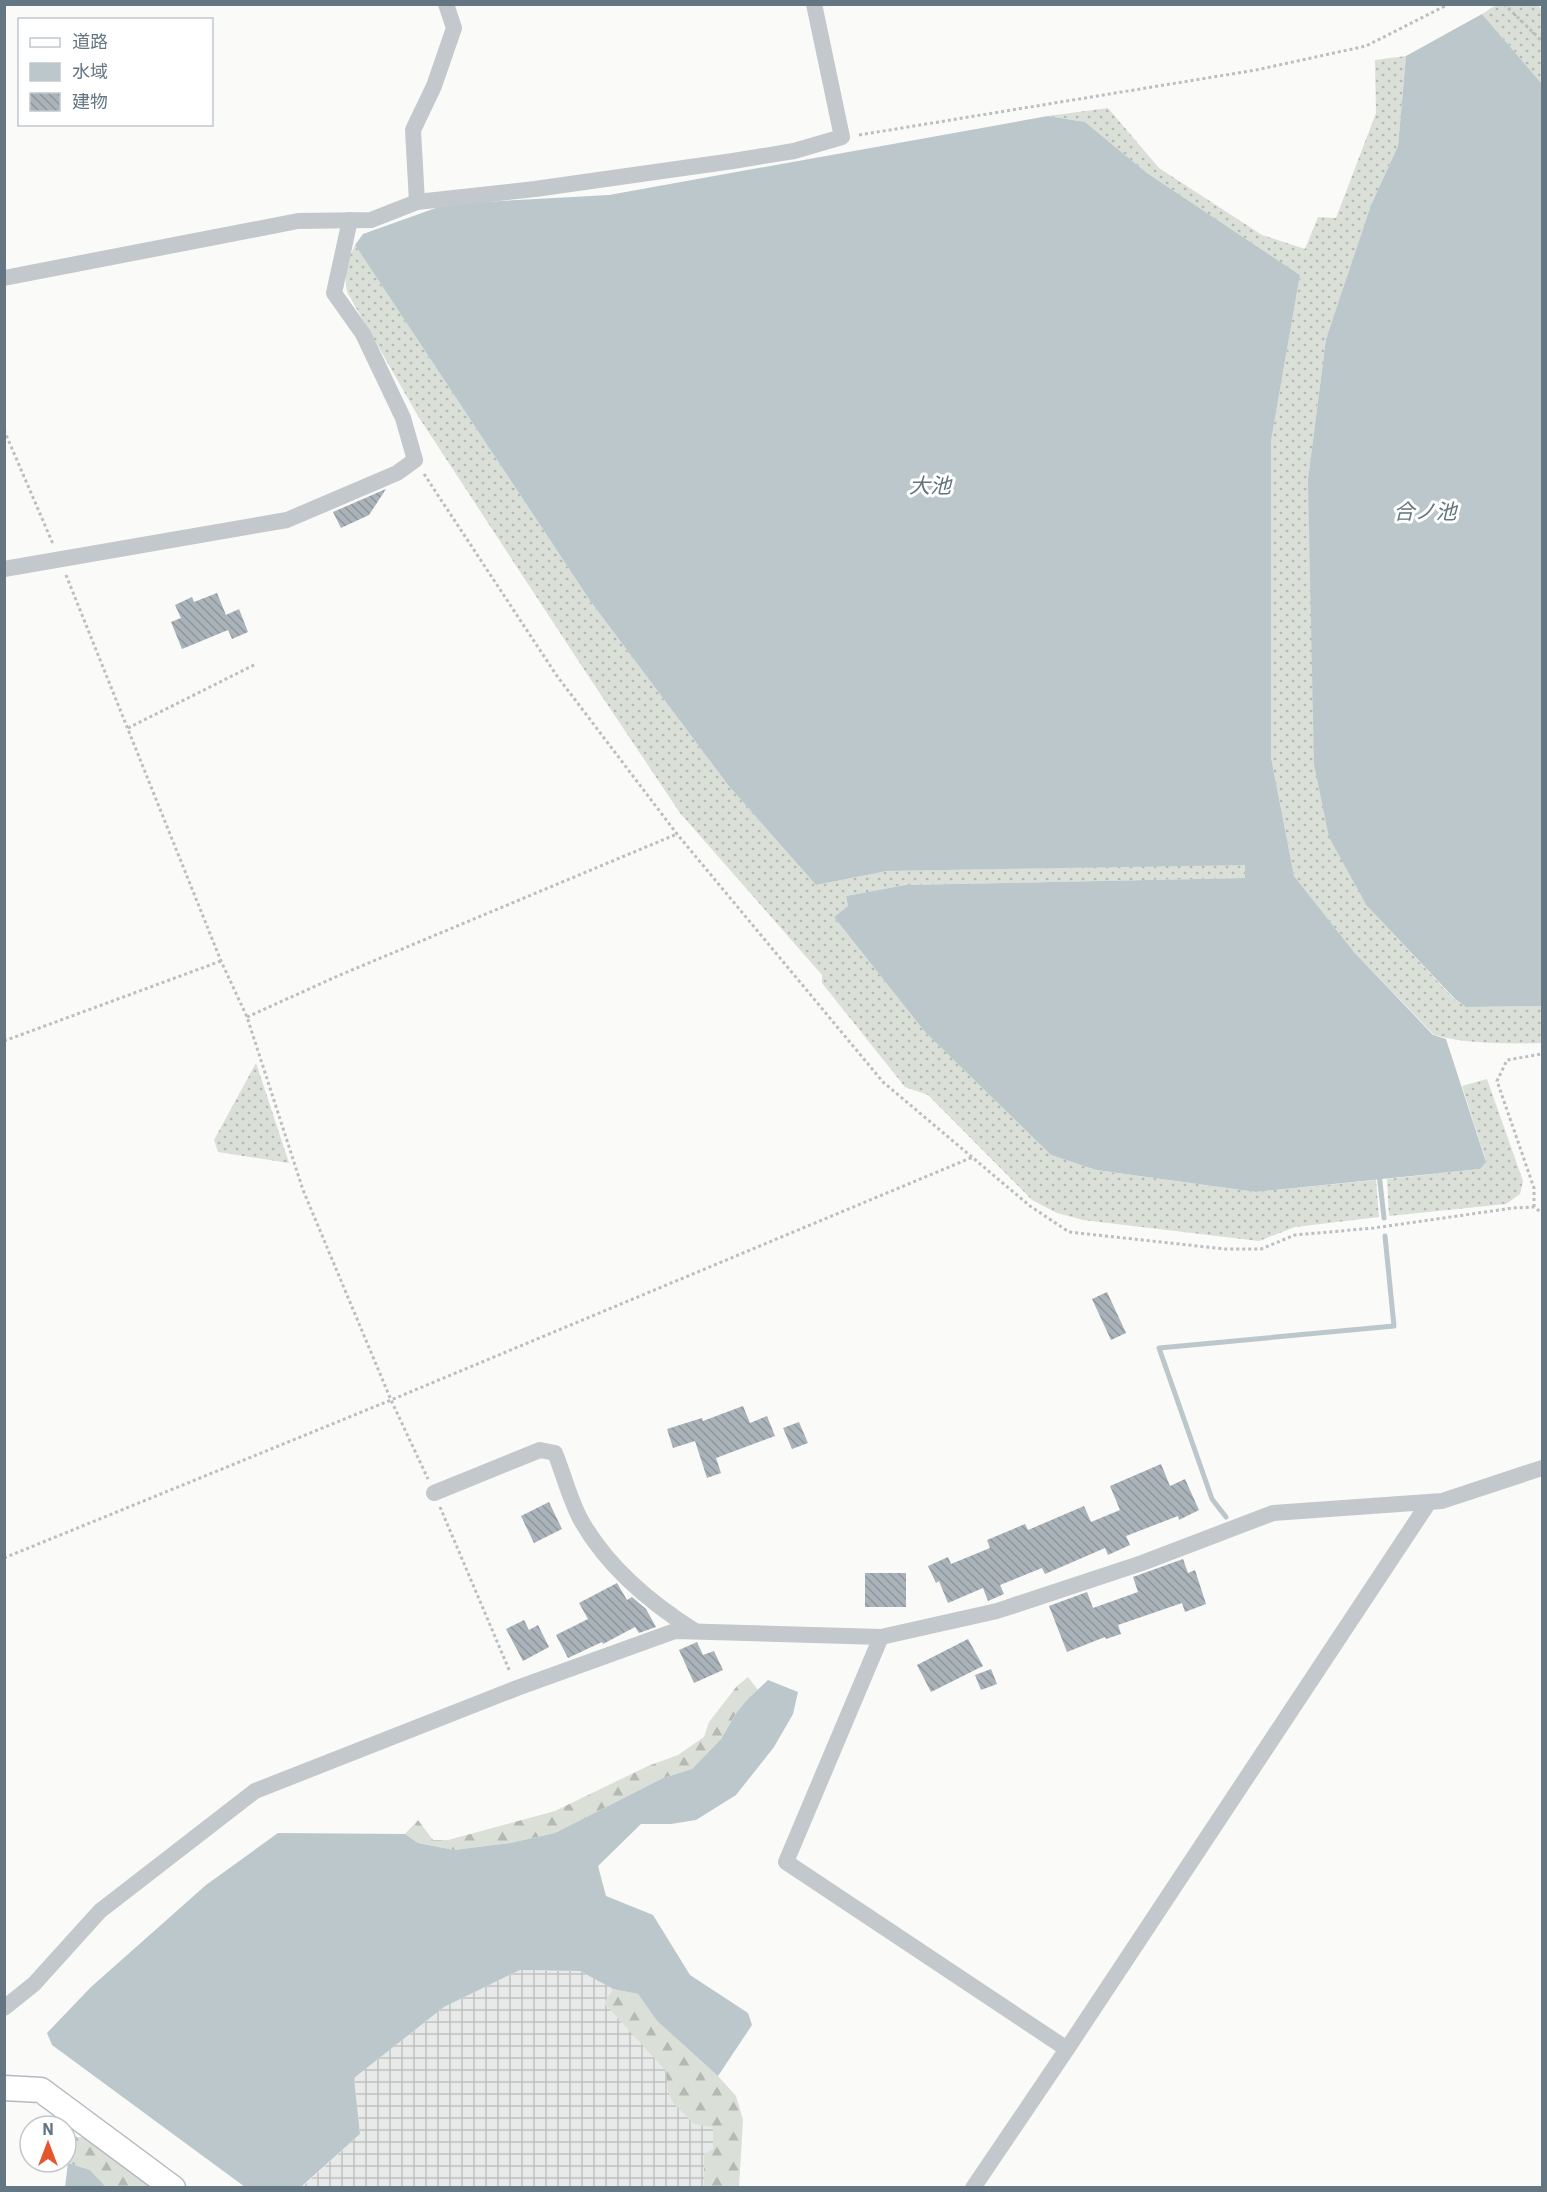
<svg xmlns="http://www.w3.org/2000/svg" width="1547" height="2192" font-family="'IBM Plex Sans','Noto Sans JP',sans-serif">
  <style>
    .industrial { fill: url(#industrial-grid) }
    .grass { fill: url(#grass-dots) }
    .forest { fill: url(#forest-firs) }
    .water { fill: #bbc7cb }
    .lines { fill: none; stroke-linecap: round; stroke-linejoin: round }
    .stream { stroke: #bbc7cb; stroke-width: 5 }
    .building { fill: url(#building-back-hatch) }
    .secondary-casing { stroke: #b3babf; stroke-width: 27 }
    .path { stroke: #bbbfc2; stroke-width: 3; stroke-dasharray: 3 3; stroke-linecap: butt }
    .street { stroke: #c3c8cc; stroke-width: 16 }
    .secondary { stroke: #fff; stroke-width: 24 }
    .labels { text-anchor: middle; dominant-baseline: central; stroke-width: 6; stroke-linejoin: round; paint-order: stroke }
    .water-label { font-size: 21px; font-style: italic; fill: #60757c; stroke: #fff }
  </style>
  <defs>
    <pattern id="industrial-grid" width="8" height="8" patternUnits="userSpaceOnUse" patternTransform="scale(1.5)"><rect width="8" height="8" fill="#e8e9e9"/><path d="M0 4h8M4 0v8" fill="none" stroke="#c0c1c2"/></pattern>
    <pattern id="grass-dots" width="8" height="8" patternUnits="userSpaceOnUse" patternTransform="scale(1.5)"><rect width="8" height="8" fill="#dadfd7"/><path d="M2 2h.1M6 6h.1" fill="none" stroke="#b4b9b4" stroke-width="1.8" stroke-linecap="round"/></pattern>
    <pattern id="forest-firs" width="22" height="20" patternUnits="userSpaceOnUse" patternTransform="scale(1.5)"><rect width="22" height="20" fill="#dadfd7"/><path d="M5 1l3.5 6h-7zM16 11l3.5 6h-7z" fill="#b4b9b4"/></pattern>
    <pattern id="building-back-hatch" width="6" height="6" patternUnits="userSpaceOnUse" patternTransform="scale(1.5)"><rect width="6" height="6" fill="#aab3b9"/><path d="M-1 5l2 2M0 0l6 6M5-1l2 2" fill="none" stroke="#8e969c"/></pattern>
  </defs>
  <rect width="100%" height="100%" fill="#fafaf8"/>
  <polygon class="industrial" points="520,1970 580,1971 613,1989 604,2003 667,2071 668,2092 713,2127 713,2149 704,2154 704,2187 301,2188 360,2134 354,2078 444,2007"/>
  <g class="grass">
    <polygon points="1496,5 1538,5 1542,10 1542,84 1482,14"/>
    <path d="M1406,56L1398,146L1371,205L1326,339L1308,479L1367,906L1454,999L1466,1007L1542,1006V1043C1507,1044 1468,1044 1434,1035L1354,952L1294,876L1271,757V441L1300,275L1147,173L1085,122L1048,116L1108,108L1159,168L1262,235L1305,249L1318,217L1336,218L1376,113L1375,60Z"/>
    <polygon points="355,245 591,602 728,785 816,885 887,871 1245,864 1245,878 905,885 846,896 848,906 834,917 925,1032 1051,1155 1096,1170 1256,1192 1376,1180 1379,1217 1295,1227 1259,1241 1083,1220 1057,1213 1032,1200 928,1095 905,1087 822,983 822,975 680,813 587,674 418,416 347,292 344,268"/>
    <polygon points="256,1063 289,1163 218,1152 214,1140"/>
    <polygon points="1487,1079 1523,1181 1520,1194 1506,1204 1389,1216 1387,1179 1480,1169 1486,1161 1462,1086"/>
  </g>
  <g class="forest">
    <polygon points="748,1677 758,1690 735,1715 721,1739 692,1769 663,1778 555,1833 510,1843 454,1850 418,1843 405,1834 418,1820 433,1840 448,1840 555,1811 648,1766 678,1755 704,1737 709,1722 737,1686"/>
    <polygon points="613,1989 638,1994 657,2021 718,2076 736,2096 743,2120 739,2187 704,2187 704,2154 713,2149 713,2127 694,2124 674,2104 668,2092 666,2071 604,2003"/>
    <polygon points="66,2136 89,2138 153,2187 106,2187 90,2170 68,2163"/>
  </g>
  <g class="water">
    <polygon points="1482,14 1542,84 1542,1006 1466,1007 1455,999 1367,906 1329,837 1314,764 1308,479 1326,339 1371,205 1398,146 1406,56"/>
    <polygon points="1048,116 1085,122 1147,173 1300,275 1271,441 1271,757 1294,876 1354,952 1433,1035 1446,1039 1486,1162 1480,1169 1256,1192 1096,1170 1051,1155 925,1032 834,917 848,906 846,896 905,885 1245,878 1245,865 887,871 816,885 728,785 591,602 355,245 363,234 447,204 609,195"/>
    <polygon points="768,1680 798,1692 793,1714 774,1747 736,1795 696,1820 671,1824 641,1824 598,1866 606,1896 653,1915 690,1975 748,2013 752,2025 718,2076 657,2021 638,1994 613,1989 580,1971 520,1970 444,2007 354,2078 360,2134 301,2187 245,2187 52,2045 47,2033 91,1987 206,1885 278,1833 405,1834 418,1843 454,1850 510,1843 555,1833 663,1778 692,1769 721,1739 735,1715 746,1701"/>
    <polygon points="68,2163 90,2170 106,2187 65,2187"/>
  </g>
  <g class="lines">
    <g class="stream">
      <polyline points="1379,1173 1384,1218"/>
      <polyline points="1226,1517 1212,1499 1159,1348 1394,1326 1385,1236"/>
    </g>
  </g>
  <g class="building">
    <polygon points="386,489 369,515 341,528 333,512"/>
    <polygon points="217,593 226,615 239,609 248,632 232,639 228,630 182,649 171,622 181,618 175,605 192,597 194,602"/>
    <polygon points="1107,1292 1126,1333 1111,1340 1092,1299"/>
    <polygon points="743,1406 750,1423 767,1416 775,1436 716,1458 721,1473 707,1478 695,1441 673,1448 667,1429 702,1418 703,1421"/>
    <polygon points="799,1422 808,1443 792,1449 783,1428"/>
    <polygon points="1161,1464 1170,1486 1185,1479 1199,1510 1179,1520 1178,1516 1126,1536 1130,1545 1108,1555 1105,1548 1045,1574 1042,1568 1000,1585 1004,1594 988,1601 983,1588 948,1603 939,1581 936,1583 928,1566 948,1557 951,1564 990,1548 987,1540 1025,1524 1028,1530 1084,1506 1091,1522 1120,1510 1110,1486"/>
    <polygon points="549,1502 562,1529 534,1543 521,1516"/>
    <polygon points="1183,1559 1188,1573 1195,1570 1206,1604 1185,1612 1182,1603 1118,1625 1121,1634 1106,1639 1105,1637 1067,1652 1049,1606 1087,1592 1093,1608 1138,1592 1133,1577"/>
    <rect x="865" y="1573" width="41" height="34"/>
    <polygon points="617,1583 627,1600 632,1597 646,1609 656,1627 639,1633 635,1627 603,1644 602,1642 568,1658 556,1635 588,1619 579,1603"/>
    <polygon points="524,1620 529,1630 538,1625 549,1647 523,1661 506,1629"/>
    <polygon points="968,1639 983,1666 931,1692 917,1665"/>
    <polygon points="697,1642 703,1655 714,1651 723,1670 694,1683 679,1650"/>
    <polygon points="991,1669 997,1684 981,1690 975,1675"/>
  </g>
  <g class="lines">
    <defs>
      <polyline id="secondary" points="4,2088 41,2090 173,2188"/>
    </defs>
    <use href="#secondary" class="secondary-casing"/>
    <g class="path">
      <polyline points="1504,4 1542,41"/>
      <polyline points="859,135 1256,70 1366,46 1449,4"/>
      <polyline points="4,430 53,544"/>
      <polyline points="424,474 557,676 677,834 883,1082 1030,1206 1069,1232 1225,1249 1261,1249 1295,1235 1374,1228 1513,1208 1534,1207 1542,1213"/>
      <polyline points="66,575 221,961 247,1017 303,1190 391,1400 428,1479"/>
      <polyline points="128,728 256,664"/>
      <polyline points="247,1017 340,975 677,834"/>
      <polyline points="4,1041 221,961"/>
      <polyline points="1534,1207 1534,1188 1497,1081 1507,1060 1542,1054"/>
      <polyline points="440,1507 510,1672"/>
      <polyline points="4,1558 391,1400 973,1157"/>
    </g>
    <g class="street">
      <polyline points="417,202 413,130 434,86 454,28 446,4"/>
      <polyline points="4,278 298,221 371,220 417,202 535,189 733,161 794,151 842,137 814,4"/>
      <polyline points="4,569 287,520 397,473 415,460 403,418 363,334 334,293 350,220"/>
      <path d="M434,1493L540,1450L555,1453C564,1475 570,1501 582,1522C608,1567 652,1604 695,1631"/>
      <polyline points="881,1637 786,1862 1067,2049"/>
      <polyline points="4,2008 34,1984 100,1911 255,1791 517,1688 675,1631 881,1637 997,1611 1142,1563 1273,1513 1442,1501 1542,1468"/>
      <polyline points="973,2188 1067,2049 1429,1502"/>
    </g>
    <use href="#secondary" class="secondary"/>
  </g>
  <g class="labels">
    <g class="water-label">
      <text x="930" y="485">大池</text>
      <text x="1425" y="511">合ノ池</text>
    </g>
  </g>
  <rect width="1547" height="2192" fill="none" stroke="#657683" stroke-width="12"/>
  <rect x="18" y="18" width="195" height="108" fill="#ffffff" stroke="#c1c8cd" stroke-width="1.5"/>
  <rect x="30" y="38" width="30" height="9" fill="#ffffff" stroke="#c1c8cd" stroke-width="1.5"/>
  <text x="72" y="48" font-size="18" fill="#657683">道路</text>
  <rect x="30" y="63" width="30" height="18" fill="#bbc7cb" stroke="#c1c8cd" stroke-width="1.5"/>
  <text x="72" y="78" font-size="18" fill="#657683">水域</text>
  <rect x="30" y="93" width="30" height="18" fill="url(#building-back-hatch)" stroke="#c1c8cd" stroke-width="1.5"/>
  <text x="72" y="108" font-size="18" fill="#657683">建物</text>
  <g transform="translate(48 2144)"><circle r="28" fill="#ffffff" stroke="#c1c8cd" stroke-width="1.5"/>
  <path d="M0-4.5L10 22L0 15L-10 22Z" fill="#e4572e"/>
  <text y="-9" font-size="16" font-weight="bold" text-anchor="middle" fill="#657683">N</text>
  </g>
</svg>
